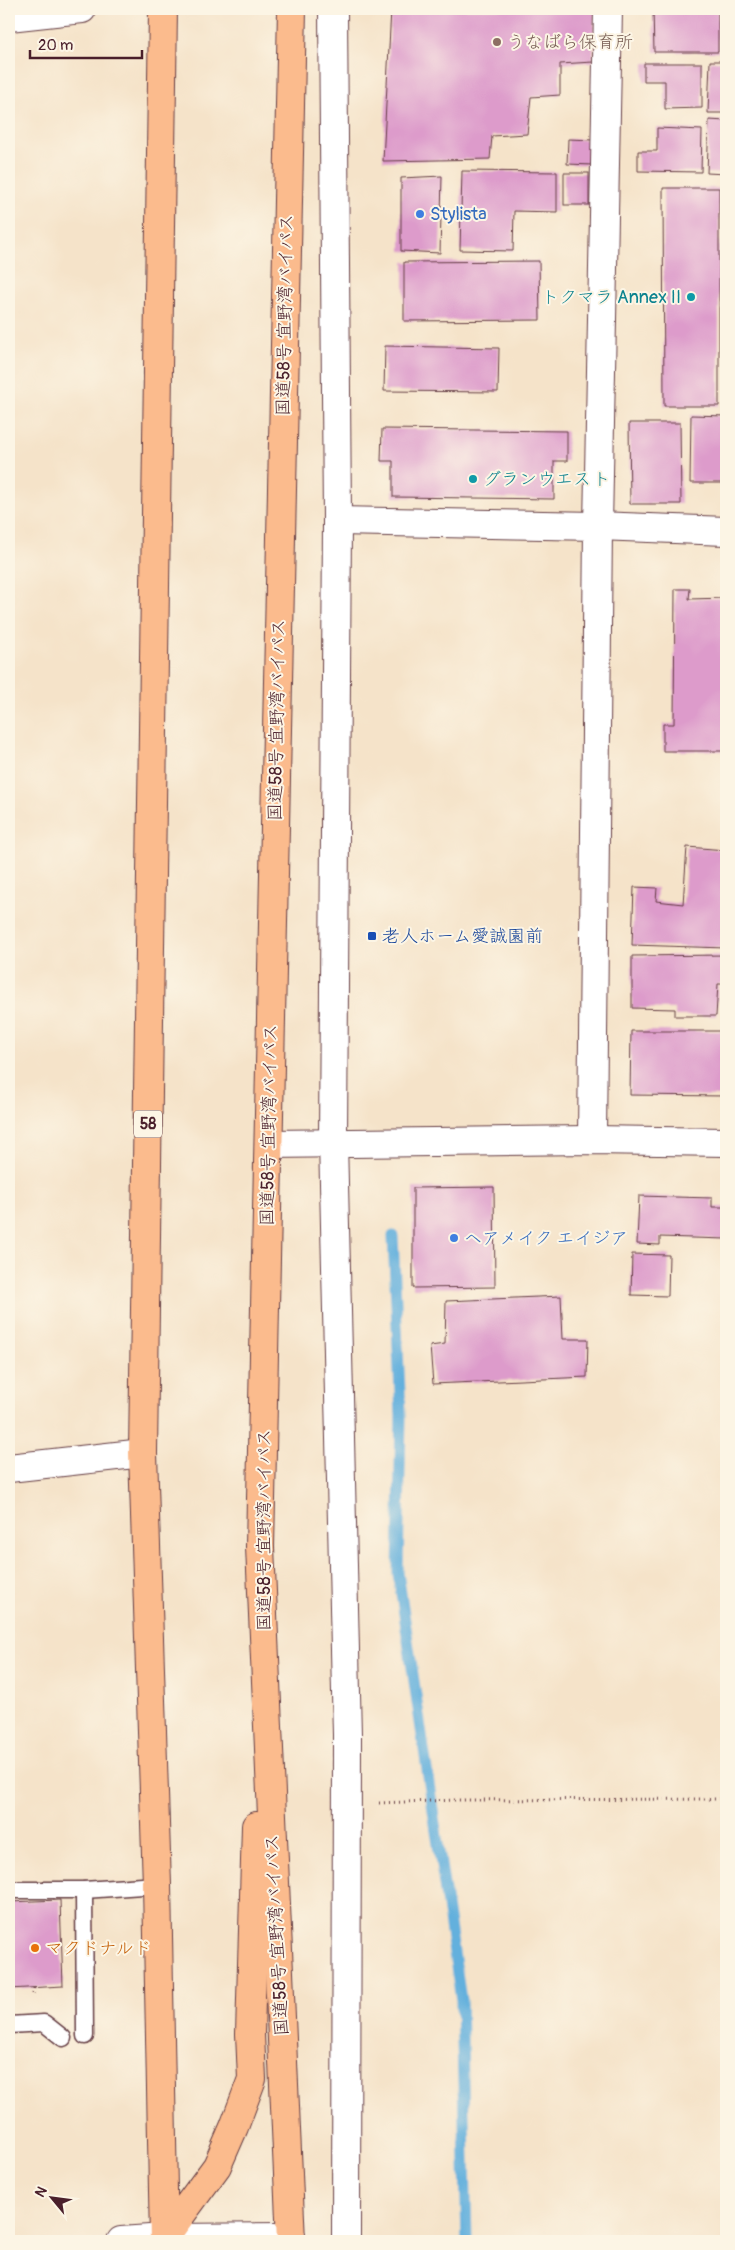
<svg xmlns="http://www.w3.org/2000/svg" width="735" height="2250" font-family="Pangolin,'Klee One',sans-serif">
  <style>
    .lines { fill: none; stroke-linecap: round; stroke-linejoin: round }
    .stream { stroke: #64b0dd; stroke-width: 11 }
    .building { fill: #dd9bcb }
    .lane-casing { stroke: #643c43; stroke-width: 19 }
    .street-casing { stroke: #643c43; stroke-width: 30 }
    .highway-casing { stroke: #643c43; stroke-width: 30 }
    .path { stroke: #643c43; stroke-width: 3; stroke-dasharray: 1 4; stroke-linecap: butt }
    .lane { stroke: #fff; stroke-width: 16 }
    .street { stroke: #fff; stroke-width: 28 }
    .highway { stroke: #fbbb8d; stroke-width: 28 }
    .education-dot { fill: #8d6e63; stroke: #fcf5e5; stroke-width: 2 }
    .shop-dot { fill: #3f7fe0; stroke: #fcf5e5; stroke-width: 2 }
    .culture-dot { fill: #0f9aa8; stroke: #fcf5e5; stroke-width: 2 }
    .transit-dot { fill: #1a4fb4; stroke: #fcf5e5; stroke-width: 2 }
    .food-dot { fill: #e8710a; stroke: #fcf5e5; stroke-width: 2 }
    .labels { text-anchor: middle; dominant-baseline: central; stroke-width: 4; stroke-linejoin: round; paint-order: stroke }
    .shield { fill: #fcf5e5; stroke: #7f5f63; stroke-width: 1 }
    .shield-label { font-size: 16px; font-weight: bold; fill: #4a1f2b }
    .education-label { font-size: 18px; fill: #785e54; stroke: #fcf5e5; text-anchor: start }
    .shop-label { font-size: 18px; fill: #366cbe; stroke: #fcf5e5; text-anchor: start }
    .culture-label { font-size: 18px; fill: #0d838f; stroke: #fcf5e5; text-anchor: end }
    .street-label { font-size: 18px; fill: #4a1f2b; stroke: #fcf5e5 }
    .transit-label { font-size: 18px; fill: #164399; stroke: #fcf5e5; text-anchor: start }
    .food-label { font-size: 18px; fill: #c56008; stroke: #fcf5e5; text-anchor: start }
  </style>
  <rect width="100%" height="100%" fill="#fcf5e5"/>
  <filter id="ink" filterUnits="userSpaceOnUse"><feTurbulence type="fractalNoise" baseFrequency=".02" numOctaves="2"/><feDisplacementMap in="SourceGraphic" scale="10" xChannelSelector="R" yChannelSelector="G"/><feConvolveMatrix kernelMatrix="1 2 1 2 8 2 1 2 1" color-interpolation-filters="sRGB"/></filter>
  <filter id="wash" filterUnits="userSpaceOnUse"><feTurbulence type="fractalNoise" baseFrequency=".0096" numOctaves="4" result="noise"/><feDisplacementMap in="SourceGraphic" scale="20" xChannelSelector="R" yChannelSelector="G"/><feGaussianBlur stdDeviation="1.12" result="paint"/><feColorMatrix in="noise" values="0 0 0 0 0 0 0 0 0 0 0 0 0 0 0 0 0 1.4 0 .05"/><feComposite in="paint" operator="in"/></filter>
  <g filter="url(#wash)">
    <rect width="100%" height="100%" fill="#f5e3c9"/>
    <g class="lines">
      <polyline class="stream" points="393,1236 401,1415 398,1573 461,2000 467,2241"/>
    </g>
    <g id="blocks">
      <g class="building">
        <polygon points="391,9 595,9 593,62 560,64 560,95 531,97 527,134 492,136 490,159 383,161"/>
        <polygon points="653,9 718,9 718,52 654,52"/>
        <polygon points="710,61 726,61 726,113 708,113"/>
        <polygon points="644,63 702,63 702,108 665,109 665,81 644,81"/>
        <polygon points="709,120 726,121 726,174 707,173"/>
        <polygon points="657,128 702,130 701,172 638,171 638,151 657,151"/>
        <polygon points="568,139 593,140 593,165 567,164"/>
        <polygon points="462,171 557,172 557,212 514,211 513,251 460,250"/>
        <rect x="564" y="173" width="25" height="32"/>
        <polygon points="442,176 440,253 401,251 401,178"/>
        <polygon points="663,188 719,188 719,406 664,406"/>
        <polygon points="539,261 540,320 404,321 404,262"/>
        <polygon points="385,346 499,348 498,392 384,391"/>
        <polygon points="691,415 726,416 726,483 690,483"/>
        <polygon points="629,423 680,423 681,504 630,504"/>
        <polygon points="382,429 567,431 567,461 554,461 554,499 393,497 393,461 381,461"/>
        <polygon points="675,589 690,589 689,599 726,598 726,751 663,751 663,724 674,724"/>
        <polygon points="687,847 726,850 726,948 632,945 634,887 657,888 656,901 683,904"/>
        <polygon points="726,955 726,984 718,984 716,1016 675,1016 675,1009 632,1008 632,956"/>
        <polygon points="631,1031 726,1031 726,1096 630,1095"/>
        <polygon points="494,1187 495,1287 413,1288 413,1188"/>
        <polygon points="639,1196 712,1198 712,1207 726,1207 726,1239 660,1237 660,1245 637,1244"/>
        <polygon points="632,1254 669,1255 668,1296 631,1295"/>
        <polygon points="561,1296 563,1339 588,1339 587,1377 433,1384 430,1346 445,1344 446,1301"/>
        <polygon points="60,1900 63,1986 9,1989 9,1902"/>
      </g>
    </g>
  </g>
  <g filter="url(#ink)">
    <use href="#blocks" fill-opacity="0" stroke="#643c43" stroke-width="1"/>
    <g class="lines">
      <defs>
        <g id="lane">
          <polyline points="9,1890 84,1890 157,1885"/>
          <polyline points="84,1890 85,2036"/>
          <polyline points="9,2025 44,2023 63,2038"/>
        </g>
        <g id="street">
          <polyline points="333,9 337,521 333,1141 347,1735 346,2241"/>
          <polyline points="9,17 82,9"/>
          <polyline points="337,521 598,526 726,531"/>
          <polyline points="592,1140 598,526 608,9"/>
          <polyline points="269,1144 592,1140 726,1142"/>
          <polyline points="9,1468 143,1453"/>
          <polyline points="121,2241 164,2238 291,2237"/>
        </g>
        <g id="highway">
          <polyline points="163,9 143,1453 157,1885 164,2241"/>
          <polyline points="164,2238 217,2166 234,2127 252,2079 250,2034 256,1826"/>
          <polyline points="291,2241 260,1547 292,9"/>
        </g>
      </defs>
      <use href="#lane" class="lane-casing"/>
      <use href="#street" class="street-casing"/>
      <use href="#highway" class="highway-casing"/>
      <g class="path">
        <polyline points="379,1803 455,1800 726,1799"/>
        <polyline points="33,1994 34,1988"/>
      </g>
      <use href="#lane" class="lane"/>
      <use href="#street" class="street"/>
      <use href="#highway" class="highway"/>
    </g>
  </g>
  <circle class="education-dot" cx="497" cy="42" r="5"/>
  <g class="shop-dot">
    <circle cx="420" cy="214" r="5"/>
    <circle cx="454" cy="1238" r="5"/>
  </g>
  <g class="culture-dot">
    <circle cx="691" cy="297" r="5"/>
    <circle cx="473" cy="479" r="5"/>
  </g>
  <rect class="transit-dot" x="367" y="931" width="10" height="10" rx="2.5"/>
  <circle class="food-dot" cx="35" cy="1948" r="5"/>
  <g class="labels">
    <rect class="shield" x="134" y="1110.5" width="28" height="27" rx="4"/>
    <g class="shield-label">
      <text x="148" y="1124">58</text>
    </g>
    <g class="education-label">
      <text x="507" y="42">うなばら保育所</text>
    </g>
    <g class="shop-label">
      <text x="430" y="214">Stylista</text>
      <text x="464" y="1238">ヘアメイク エイジア</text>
    </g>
    <g class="culture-label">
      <text x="681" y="297">トクマラ Annex II</text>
      <text x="483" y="479" text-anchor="start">グランウエスト</text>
    </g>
    <g class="street-label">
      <text transform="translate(285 315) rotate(-89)">国道58号 宜野湾バイパス</text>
      <text transform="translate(277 720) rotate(-89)">国道58号 宜野湾バイパス</text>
      <text transform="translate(269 1125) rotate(-89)">国道58号 宜野湾バイパス</text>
      <text transform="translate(264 1530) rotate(-90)">国道58号 宜野湾バイパス</text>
      <text transform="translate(277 1935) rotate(-93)">国道58号 宜野湾バイパス</text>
    </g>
    <g class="transit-label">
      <text x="382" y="936">老人ホーム愛誠園前</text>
    </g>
    <g class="food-label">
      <text x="45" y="1948">マクドナルド</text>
    </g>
  </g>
  <rect width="735" height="2250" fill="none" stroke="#fcf5e5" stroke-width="30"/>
  <g transform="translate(52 2198) rotate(299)" stroke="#fcf5e5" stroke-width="4" paint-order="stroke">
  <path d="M0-4L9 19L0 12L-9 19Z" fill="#4a1f2b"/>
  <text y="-8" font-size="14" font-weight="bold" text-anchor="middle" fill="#4a1f2b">N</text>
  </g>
  <path d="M30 50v8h112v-8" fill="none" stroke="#4a1f2b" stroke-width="2.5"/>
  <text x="38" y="50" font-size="15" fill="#4a1f2b" stroke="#fcf5e5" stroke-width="4" paint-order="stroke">20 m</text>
</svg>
